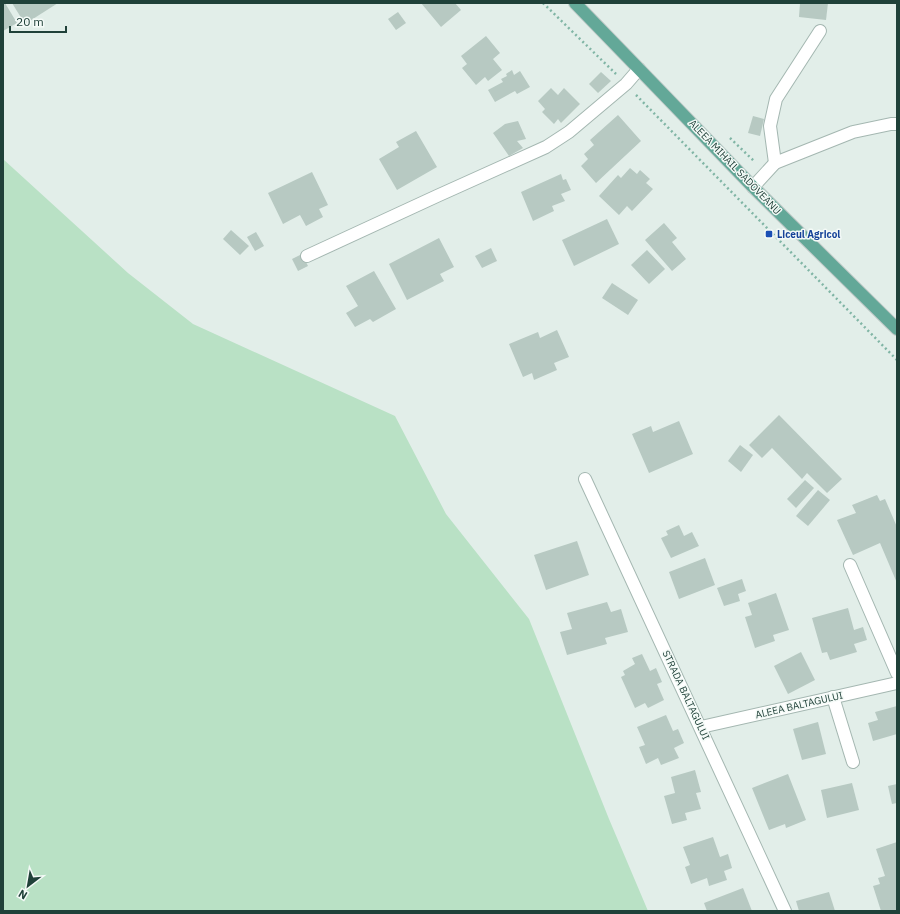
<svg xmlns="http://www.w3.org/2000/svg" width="900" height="914" font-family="'IBM Plex Sans',sans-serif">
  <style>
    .green { fill: #b9e1c5 }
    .building { fill: #b7c9c2 }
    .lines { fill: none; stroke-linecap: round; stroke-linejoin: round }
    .minor-casing { stroke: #a4b7b1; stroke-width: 14 }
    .major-casing { stroke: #c1cac8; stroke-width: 14 }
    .path { stroke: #80b5a5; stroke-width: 2.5; stroke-dasharray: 2 3; stroke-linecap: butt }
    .minor { stroke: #fff; stroke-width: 12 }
    .major { stroke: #63a898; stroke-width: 12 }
    .transit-dot { fill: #1a4fb4; stroke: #f4faf7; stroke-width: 1.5 }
    .labels { text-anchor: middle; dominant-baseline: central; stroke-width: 3; stroke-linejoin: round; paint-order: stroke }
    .street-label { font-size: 10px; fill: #204139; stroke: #f4faf7 }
    .transit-label { font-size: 10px; font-weight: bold; fill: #164399; stroke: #f4faf7; text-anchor: start }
  </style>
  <rect width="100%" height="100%" fill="#e2eee9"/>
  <polygon class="green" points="3,159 128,273 193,324 395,416 446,514 529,619 609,819 648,911 3,911"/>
  <g class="building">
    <polygon points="3,3 5,3 17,23 3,31"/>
    <polygon points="12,3 58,3 25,24"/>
    <polygon points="421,3 455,3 461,10 441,27"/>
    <polygon points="800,3 828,3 826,20 799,17"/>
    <polygon points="398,12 406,23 396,30 388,19"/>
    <polygon points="486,36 500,53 493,59 502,70 488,81 485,77 476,85 462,68 467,64 461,56"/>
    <polygon points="512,70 514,75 520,71 530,87 517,94 515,91 495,102 488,90 503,82 501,79 507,76 506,74"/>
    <polygon points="601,72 611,81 598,93 589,84"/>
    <polygon points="551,88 558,95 564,88 580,104 561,123 558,119 554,124 542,112 545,109 538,101"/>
    <polygon points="618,115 641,141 596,183 581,166 588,159 584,154 594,145 590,140"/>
    <polygon points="753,116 764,119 760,136 748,133"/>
    <polygon points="518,121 526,139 517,141 523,148 509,156 493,133 505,124"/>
    <polygon points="416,131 437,167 397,190 379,159 399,147 396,142"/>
    <polygon points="630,168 637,174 640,170 650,179 646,183 653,189 632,211 627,206 619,215 599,196 618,175 621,178"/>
    <polygon points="312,172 328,205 319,209 323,217 306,226 300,215 283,224 268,193"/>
    <polygon points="561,174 563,180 566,179 571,190 561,194 565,201 552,206 554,211 533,221 521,192"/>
    <polygon points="607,219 619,244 574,266 562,240"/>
    <polygon points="664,223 677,238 672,242 686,259 672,271 645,240"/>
    <polygon points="231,230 249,246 240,255 223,239"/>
    <polygon points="256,232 264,246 255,251 247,237"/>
    <polygon points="439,238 454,267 440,274 444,281 407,300 389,264"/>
    <polygon points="491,248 497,261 482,268 475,256"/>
    <polygon points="647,250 665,269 649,284 631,265"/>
    <polygon points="302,254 308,266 298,271 292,259"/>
    <polygon points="374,271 396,309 373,322 370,319 355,327 346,313 358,306 346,286"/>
    <polygon points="612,283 638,300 628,315 602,298"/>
    <polygon points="557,330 569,357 554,363 557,370 534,380 532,373 523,377 509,344 538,332 540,338"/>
    <polygon points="779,415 842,479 827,493 807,473 802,479 772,448 762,458 749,445"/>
    <polygon points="679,421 693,454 649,473 632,434 651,426 653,432"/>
    <polygon points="740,445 753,455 741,472 728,461"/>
    <polygon points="805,480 814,488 796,508 787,499"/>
    <polygon points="818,490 830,500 808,526 796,516"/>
    <polygon points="877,495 880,501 885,499 897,527 897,583 880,543 853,555 837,520 856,513 852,505"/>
    <polygon points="679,525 684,536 692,532 699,546 671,558 661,538 668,535 666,531"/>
    <polygon points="577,541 589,575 546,590 534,555"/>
    <polygon points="705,558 715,585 679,599 669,572"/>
    <polygon points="742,579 746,591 738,594 740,601 724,606 717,588"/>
    <polygon points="776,593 789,630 773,635 775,641 755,648 745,617 752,615 748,603"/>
    <polygon points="607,602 611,612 621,609 628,632 605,638 607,644 567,655 560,632 572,629 567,613"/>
    <polygon points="848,608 854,630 863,627 867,640 854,644 857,652 830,660 827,652 822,653 812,618"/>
    <polygon points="801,652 815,680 788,694 774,666"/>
    <polygon points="642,654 650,671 656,668 662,682 657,684 664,700 648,708 645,703 635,708 621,677 625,675 623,671 635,664 632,658"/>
    <polygon points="897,706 897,734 873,741 868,723 878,720 875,712"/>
    <polygon points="666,715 673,731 678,729 684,743 674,748 679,758 661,765 658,758 646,764 639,747 645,745 637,727"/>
    <polygon points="818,722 826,754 802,760 793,729"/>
    <polygon points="695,770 701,792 696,793 701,809 685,813 687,820 672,824 664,796 675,793 671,777"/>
    <polygon points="788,774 806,820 786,828 785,824 769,830 752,788"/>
    <polygon points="852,783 859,810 827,818 821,790"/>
    <polygon points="897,784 897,803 892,804 888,786"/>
    <polygon points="713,837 720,857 728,854 732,868 724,871 727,880 709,886 707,878 691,884 685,867 690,865 683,847"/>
    <polygon points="897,842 897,911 881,911 873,886 880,884 878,878 885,876 876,849"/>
    <polygon points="743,888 752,911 707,911 704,903"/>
    <polygon points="829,892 835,911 799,911 796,901"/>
  </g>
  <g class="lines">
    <defs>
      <g id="minor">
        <polyline points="775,163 770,126 776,99 820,31"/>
        <polyline points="753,187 775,163 853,132 891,124 897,124"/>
        <polyline points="307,256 437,196 546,147 569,132 626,84 639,69"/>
        <polyline points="585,479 785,911"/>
        <polyline points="850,565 897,673"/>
        <polyline points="833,697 853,762"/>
        <polyline points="701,727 897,683"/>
      </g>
      <polyline id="major" points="575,3 639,69 753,187 897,329"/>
    </defs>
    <use href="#minor" class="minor-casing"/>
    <use href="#major" class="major-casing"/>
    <g class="path">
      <polyline points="543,3 616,74"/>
      <polyline points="636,95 897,360"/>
      <polyline points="730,138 755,162"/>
    </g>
    <use href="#minor" class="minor"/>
    <use href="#major" class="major"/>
  </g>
  <rect class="transit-dot" x="765" y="230" width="8" height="8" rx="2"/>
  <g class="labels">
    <g class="street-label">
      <text transform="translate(735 167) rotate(46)">ALEEA MIHAIL SADOVEANU</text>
      <text transform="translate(686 695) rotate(65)">STRADA BALTAGULUI</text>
      <text transform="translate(799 705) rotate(-13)">ALEEA BALTAGULUI</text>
    </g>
    <g class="transit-label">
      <text x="777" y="234">Liceul Agricol</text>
    </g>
  </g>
  <rect width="900" height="914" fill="none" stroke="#204139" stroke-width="8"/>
  <g transform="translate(28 886) rotate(211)" stroke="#f4faf7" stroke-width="3" paint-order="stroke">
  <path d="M0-3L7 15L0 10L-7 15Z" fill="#204139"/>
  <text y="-6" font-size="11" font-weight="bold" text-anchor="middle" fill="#204139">N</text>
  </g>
  <path d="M10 26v6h56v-6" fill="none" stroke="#204139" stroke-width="2"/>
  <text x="16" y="26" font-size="12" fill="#204139" stroke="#f4faf7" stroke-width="3" paint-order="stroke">20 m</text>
</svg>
